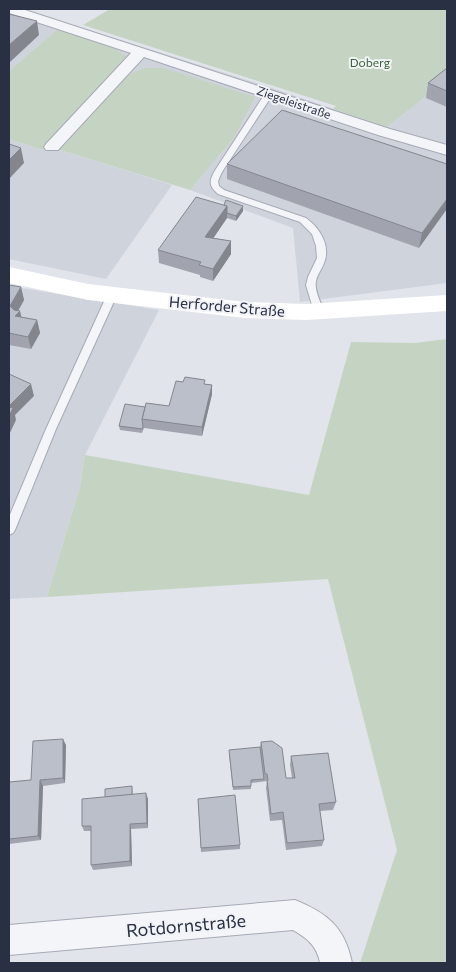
<svg xmlns="http://www.w3.org/2000/svg" width="456" height="972" font-family="Commissioner,sans-serif">
  <style>
    .built { fill: #cfd3dc }
    .green { fill: #c5d4c2 }
    .lines { fill: none; stroke-linecap: round; stroke-linejoin: round }
    .service-casing { stroke: #a6aab5; stroke-width: 2 }
    .minor-casing { stroke: #a6aab5; stroke-width: 2 }
    .service { fill: #f4f5f8; fill-rule: evenodd }
    .minor { fill: #f4f5f8; fill-rule: evenodd }
    .secondary { fill: #fff; fill-rule: evenodd }
    .wall { fill: #a1a4ae }
    .shaded-wall { fill: #83868d }
    .building { fill: #bbbfca; stroke: #83868d }
    .labels { text-anchor: middle; dominant-baseline: central; stroke-width: 4; stroke-linejoin: round; paint-order: stroke }
    .far-park-label { font-size: 12px; fill: #395f36; stroke: #f1f3f7 }
    .far-street-label { font-size: 12px; fill: #293043; stroke: #f1f3f7 }
    .street-label { font-size: 15px; fill: #293043; stroke: #f1f3f7 }
    .near-street-label { font-size: 18px; fill: #293043; stroke: #f1f3f7 }
  </style>
  <rect width="100%" height="100%" fill="#e1e4ea"/>
  <g class="built">
    <polygon points="9,9 23,9 266,86 387,127 447,80 447,283 300,302 293,228 190,190 233,139 57,149 172,185 106,279 9,259 9,139 43,150 58,29 9,71"/>
    <polygon points="9,286 159,310 85,455 80,487 47,597 9,599"/>
  </g>
  <g class="green">
    <polygon points="110,9 447,9 447,80 387,127 333,109 336,106 83,25"/>
    <polygon points="58,29 111,47 128,57 43,150 9,139 9,71"/>
    <polygon points="144,68 164,68 255,97 233,139 190,190 57,149 129,75"/>
    <polygon points="447,339 447,963 360,963 397,850 328,579 47,597 80,487 85,455 309,495 351,342 415,343"/>
  </g>
  <g class="lines">
    <defs>
      <g id="service">
        <path d="M266,92L273,94L222,172L218,181L219,186L224,190L306,218C320,228 331,246 324,263C322,269 317,275 316,281C314,291 321,302 324,312L319,315L314,312L306,285L308,277L317,258L316,246L312,234L300,222L218,194C209,186 209,182 214,172Z"/>
        <polygon points="112,292 117,295 56,429 15,530 13,533 9,535 9,517 46,429 107,295"/>
      </g>
      <g id="minor">
        <polygon points="9,9 22,9 390,129 447,145 447,155 378,135 144,57 58,150 46,150 44,147 46,144 131,53 9,13"/>
        <path d="M295,900C327,913 345,927 352,963H320C317,946 308,939 293,930L9,955V925Z"/>
      </g>
    </defs>
    <use href="#service" class="service-casing"/>
    <use href="#minor" class="minor-casing"/>
    <use href="#service" class="service"/>
    <use href="#minor" class="minor"/>
    <polygon class="secondary" points="9,267 88,284 245,302 306,304 447,295 447,311 306,320 245,318 88,300 9,283"/>
  </g>
  <g class="wall">
    <polygon points="447,68 447,107 426,98 428,83"/>
    <polygon points="227,164 447,164 419,248 227,179"/>
    <polygon points="224,205 243,206 243,211 236,221 227,218 213,238 231,241 231,254 213,281 200,277 200,275 159,263 158,250"/>
    <polygon points="9,285 21,287 24,300 18,311 21,317 37,320 40,333 31,349 9,345"/>
    <polygon points="205,384 212,385 212,394 202,436 144,428 142,433 120,430 119,426 145,407 169,406"/>
    <polygon points="261,742 286,778 292,778 290,765 291,756 336,802 333,810 320,811 324,840 322,846 286,850 282,820 270,821 266,788 267,781 251,783 251,789 233,790 229,754 260,747"/>
    <polygon points="66,745 65,783 43,786 41,840 9,844 9,782 31,780"/>
    <polygon points="132,786 133,795 148,799 148,828 131,829 132,866 93,870 91,865 91,831 84,831 82,826 105,797"/>
    <polygon points="198,799 240,845 240,849 201,852"/>
  </g>
  <g class="shaded-wall">
    <polygon points="37,21 39,35 9,63 9,45"/>
    <polygon points="21,148 24,163 9,179 9,160"/>
    <polygon points="447,199 447,209 419,248 422,233"/>
    <polygon points="227,206 227,218 206,249 205,237"/>
    <polygon points="243,206 243,211 236,221 236,216"/>
    <polygon points="231,241 231,254 213,281 213,269"/>
    <polygon points="21,287 24,300 14,318 10,306"/>
    <polygon points="20,311 23,323 15,316"/>
    <polygon points="37,320 40,333 31,349 28,337"/>
    <polygon points="31,384 34,396 15,415 16,420 9,435 9,406"/>
    <polygon points="212,385 212,394 202,436 202,427"/>
    <polygon points="63,739 66,745 65,783 63,778"/>
    <polygon points="40,780 43,786 41,840 38,836"/>
    <polygon points="146,793 148,799 148,828 147,823"/>
    <polygon points="130,824 131,829 132,866 130,861"/>
  </g>
  <g class="building">
    <polygon points="9,14 37,21 9,45"/>
    <polygon points="447,68 447,91 428,83"/>
    <polygon points="282,110 447,164 447,199 422,233 227,164"/>
    <polygon points="9,144 21,148 9,160"/>
    <polygon points="196,197 227,206 205,237 231,241 213,269 199,265 201,262 158,250"/>
    <polygon points="226,200 243,206 236,216 227,213 227,206 224,205"/>
    <polygon points="9,285 21,287 10,306 14,310 20,311 15,316 37,320 28,337 9,333"/>
    <polygon points="9,374 31,384 9,406"/>
    <polygon points="185,377 205,380 204,384 212,385 202,427 142,419 146,403 169,406 176,381 183,382"/>
    <polygon points="125,404 145,407 142,419 143,426 142,429 119,426"/>
    <polygon points="9,407 13,408 9,416"/>
    <polygon points="63,739 63,778 40,780 38,836 9,839 9,782 31,780 33,741"/>
    <polygon points="272,741 282,748 286,778 295,778 291,756 328,753 336,802 319,804 324,840 287,843 283,812 271,814 267,780 268,780 267,774 265,774 261,742"/>
    <polygon points="260,747 264,779 251,780 251,786 233,787 229,750"/>
    <polygon points="132,786 132,795 105,797 105,789"/>
    <polygon points="146,793 147,823 130,824 130,861 91,865 91,826 82,826 82,799"/>
    <polygon points="235,795 240,845 201,848 198,799"/>
  </g>
  <g class="labels">
    <g class="far-park-label">
      <text x="370" y="62">Doberg</text>
    </g>
    <g class="far-street-label">
      <text transform="translate(294 102) rotate(19)">Ziegeleistraße</text>
    </g>
    <g class="street-label">
      <text transform="translate(227 306) rotate(5)">Herforder Straße</text>
    </g>
    <g class="near-street-label">
      <text transform="translate(186 925) rotate(-5)">Rotdornstraße</text>
    </g>
  </g>
  <rect width="456" height="972" fill="none" stroke="#293043" stroke-width="20"/>
</svg>
